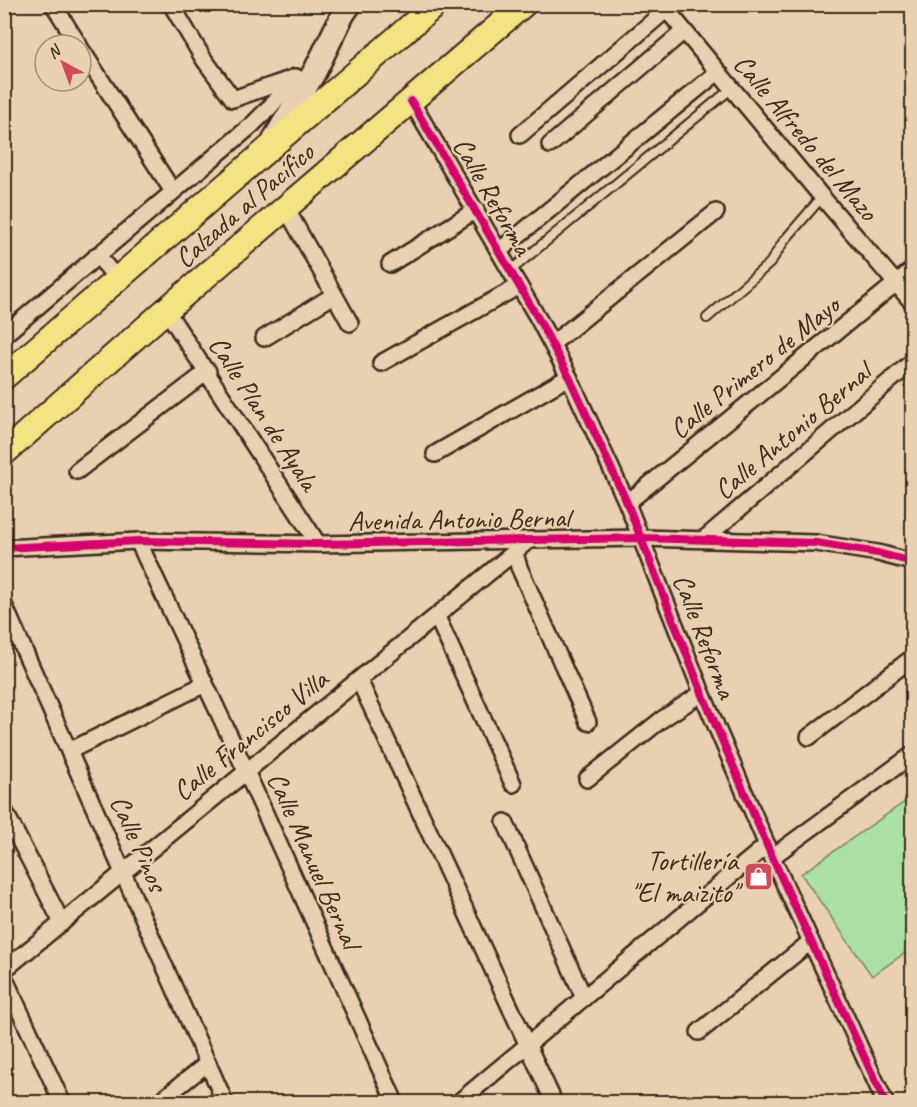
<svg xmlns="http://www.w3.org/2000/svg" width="917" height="1107" font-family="Caveat,sans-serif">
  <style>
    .green { fill: #abe0a2; stroke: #738560; stroke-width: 1.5 }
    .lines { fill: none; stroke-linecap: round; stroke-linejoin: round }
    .lane-casing { stroke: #3b2a1e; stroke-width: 12 }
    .street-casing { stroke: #3b2a1e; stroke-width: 20 }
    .secondary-casing { stroke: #3b2a1e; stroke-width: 27 }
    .primary-casing { stroke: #3b2a1e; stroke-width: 28 }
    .lane { stroke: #e8d0b0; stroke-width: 8 }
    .street { stroke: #e8d0b0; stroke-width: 15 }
    .secondary { stroke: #e8d0b0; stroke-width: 22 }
    .primary { stroke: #f4e382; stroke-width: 24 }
    .cycleway-casing { stroke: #e8d0b0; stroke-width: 11 }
    .cycleway { stroke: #d6006c; stroke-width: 8 }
    .labels { text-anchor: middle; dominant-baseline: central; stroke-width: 4.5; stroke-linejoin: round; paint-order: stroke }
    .street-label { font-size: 28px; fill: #3b2a1e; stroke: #e8d0b0 }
    .poi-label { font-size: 28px; fill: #3b2a1e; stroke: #e8d0b0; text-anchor: end }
  </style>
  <rect width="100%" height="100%" fill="#e8d0b0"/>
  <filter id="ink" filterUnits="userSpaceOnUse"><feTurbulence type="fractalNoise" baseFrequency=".0167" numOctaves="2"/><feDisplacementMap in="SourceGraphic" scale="12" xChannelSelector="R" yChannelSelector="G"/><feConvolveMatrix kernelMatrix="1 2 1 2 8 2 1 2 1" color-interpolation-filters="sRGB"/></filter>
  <g filter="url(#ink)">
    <polygon class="green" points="912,797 912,948 872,976 801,874"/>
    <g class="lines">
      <defs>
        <g id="lane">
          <polyline points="510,271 732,88"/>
          <polyline points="707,318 770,263 784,241 822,197"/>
        </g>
        <g id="street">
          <polyline points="53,4 79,45"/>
          <polyline points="171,4 203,58 233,99 296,77"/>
          <polyline points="662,4 822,197 912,302"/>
          <polyline points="81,49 172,190"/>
          <polyline points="411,101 539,320 569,377 627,503 702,693 772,857 885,1102"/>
          <polyline points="520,135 666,10"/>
          <polyline points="550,145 684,31"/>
          <polyline points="286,208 350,323"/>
          <polyline points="499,251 718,72"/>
          <polyline points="97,255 118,280"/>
          <polyline points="390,264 476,210"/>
          <polyline points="166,310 318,544"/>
          <polyline points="4,335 252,125 270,107 295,77"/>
          <polyline points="264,338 334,295"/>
          <polyline points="552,344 716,212"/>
          <polyline points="381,363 519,286"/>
          <polyline points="435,454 569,377"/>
          <polyline points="77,471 208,371"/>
          <polyline points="627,503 912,270"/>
          <polyline points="704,539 912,362"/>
          <polyline points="138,541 246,771 395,1102"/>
          <polyline points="4,548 138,541 318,544 642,538 816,543 878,553 912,562"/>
          <polyline points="515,553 519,567 588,722"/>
          <polyline points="4,605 225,1102"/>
          <polyline points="437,617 513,784"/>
          <polyline points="359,680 554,1102"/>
          <polyline points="809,737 912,658"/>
          <polyline points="69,751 205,684"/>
          <polyline points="587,779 661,720 702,693"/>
          <polyline points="4,810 62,923"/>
          <polyline points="505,822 584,998"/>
          <polyline points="772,857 912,755"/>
          <polyline points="4,970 529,540"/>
          <polyline points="4,977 62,1102"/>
          <polyline points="699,1032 810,942"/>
          <polyline points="159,1102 208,1063"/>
          <polyline points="459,1102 767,845"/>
        </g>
        <polyline id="secondary" points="275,138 315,71 343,14 350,4"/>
        <g id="primary">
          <polyline points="4,377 436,4"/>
          <polyline points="4,453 166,310 524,4"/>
        </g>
      </defs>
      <use href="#lane" class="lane-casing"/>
      <use href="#street" class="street-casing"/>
      <use href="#secondary" class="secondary-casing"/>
      <use href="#primary" class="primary-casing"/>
      <use href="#lane" class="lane"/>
      <use href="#street" class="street"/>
      <use href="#secondary" class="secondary"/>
      <use href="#primary" class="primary"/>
      <defs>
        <g id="cycleway">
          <polyline points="411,101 539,320 569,377 627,503 702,693 772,857 885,1102"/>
          <polyline points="4,548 138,541 318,544 642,538 816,543 878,553 912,562"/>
        </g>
      </defs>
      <use href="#cycleway" class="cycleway-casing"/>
      <use href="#cycleway" class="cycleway"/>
    </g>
  </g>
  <defs>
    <symbol id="shop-square" viewBox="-11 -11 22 22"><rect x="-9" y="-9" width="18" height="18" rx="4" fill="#d1495b" stroke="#e8d0b0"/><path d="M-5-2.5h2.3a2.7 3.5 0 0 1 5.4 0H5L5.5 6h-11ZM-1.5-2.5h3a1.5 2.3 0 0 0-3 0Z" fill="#fff"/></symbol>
  </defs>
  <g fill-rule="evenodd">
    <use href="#shop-square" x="742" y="860" width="33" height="33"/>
  </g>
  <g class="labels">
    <g class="street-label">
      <text transform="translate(806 137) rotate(50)">Calle Alfredo del Mazo</text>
      <text transform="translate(493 196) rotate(60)">Calle Reforma</text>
      <text transform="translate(244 205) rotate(-41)">Calzada al Pacífico</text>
      <text transform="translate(754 367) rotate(-39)">Calle Primero de Mayo</text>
      <text transform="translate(264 413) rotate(57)">Calle Plan de Ayala</text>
      <text transform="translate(792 431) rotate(-40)">Calle Antonio Bernal</text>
      <text transform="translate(459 519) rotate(-1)">Avenida Antonio Bernal</text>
      <text transform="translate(705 636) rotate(69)">Calle Reforma</text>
      <text transform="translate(250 735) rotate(-39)">Calle Francisco Villa</text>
      <text transform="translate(139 843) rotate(66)">Calle Pinos</text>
      <text transform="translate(314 860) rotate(66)">Calle Manuel Bernal</text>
    </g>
    <g class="poi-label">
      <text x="738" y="860">Tortillería<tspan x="738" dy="32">"El maizito"</tspan></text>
    </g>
  </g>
  <rect width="917" height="1107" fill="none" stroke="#e8d0b0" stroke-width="24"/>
  <rect x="12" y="12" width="893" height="1083" fill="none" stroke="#3b2a1e" stroke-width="2" filter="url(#ink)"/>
  <g transform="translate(63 63) rotate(319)"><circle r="28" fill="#e8d0b0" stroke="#a38e76" stroke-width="1.5"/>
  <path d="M0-4.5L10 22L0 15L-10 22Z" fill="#d1495b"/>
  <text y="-9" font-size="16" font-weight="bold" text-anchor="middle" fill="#3b2a1e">N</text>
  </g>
</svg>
